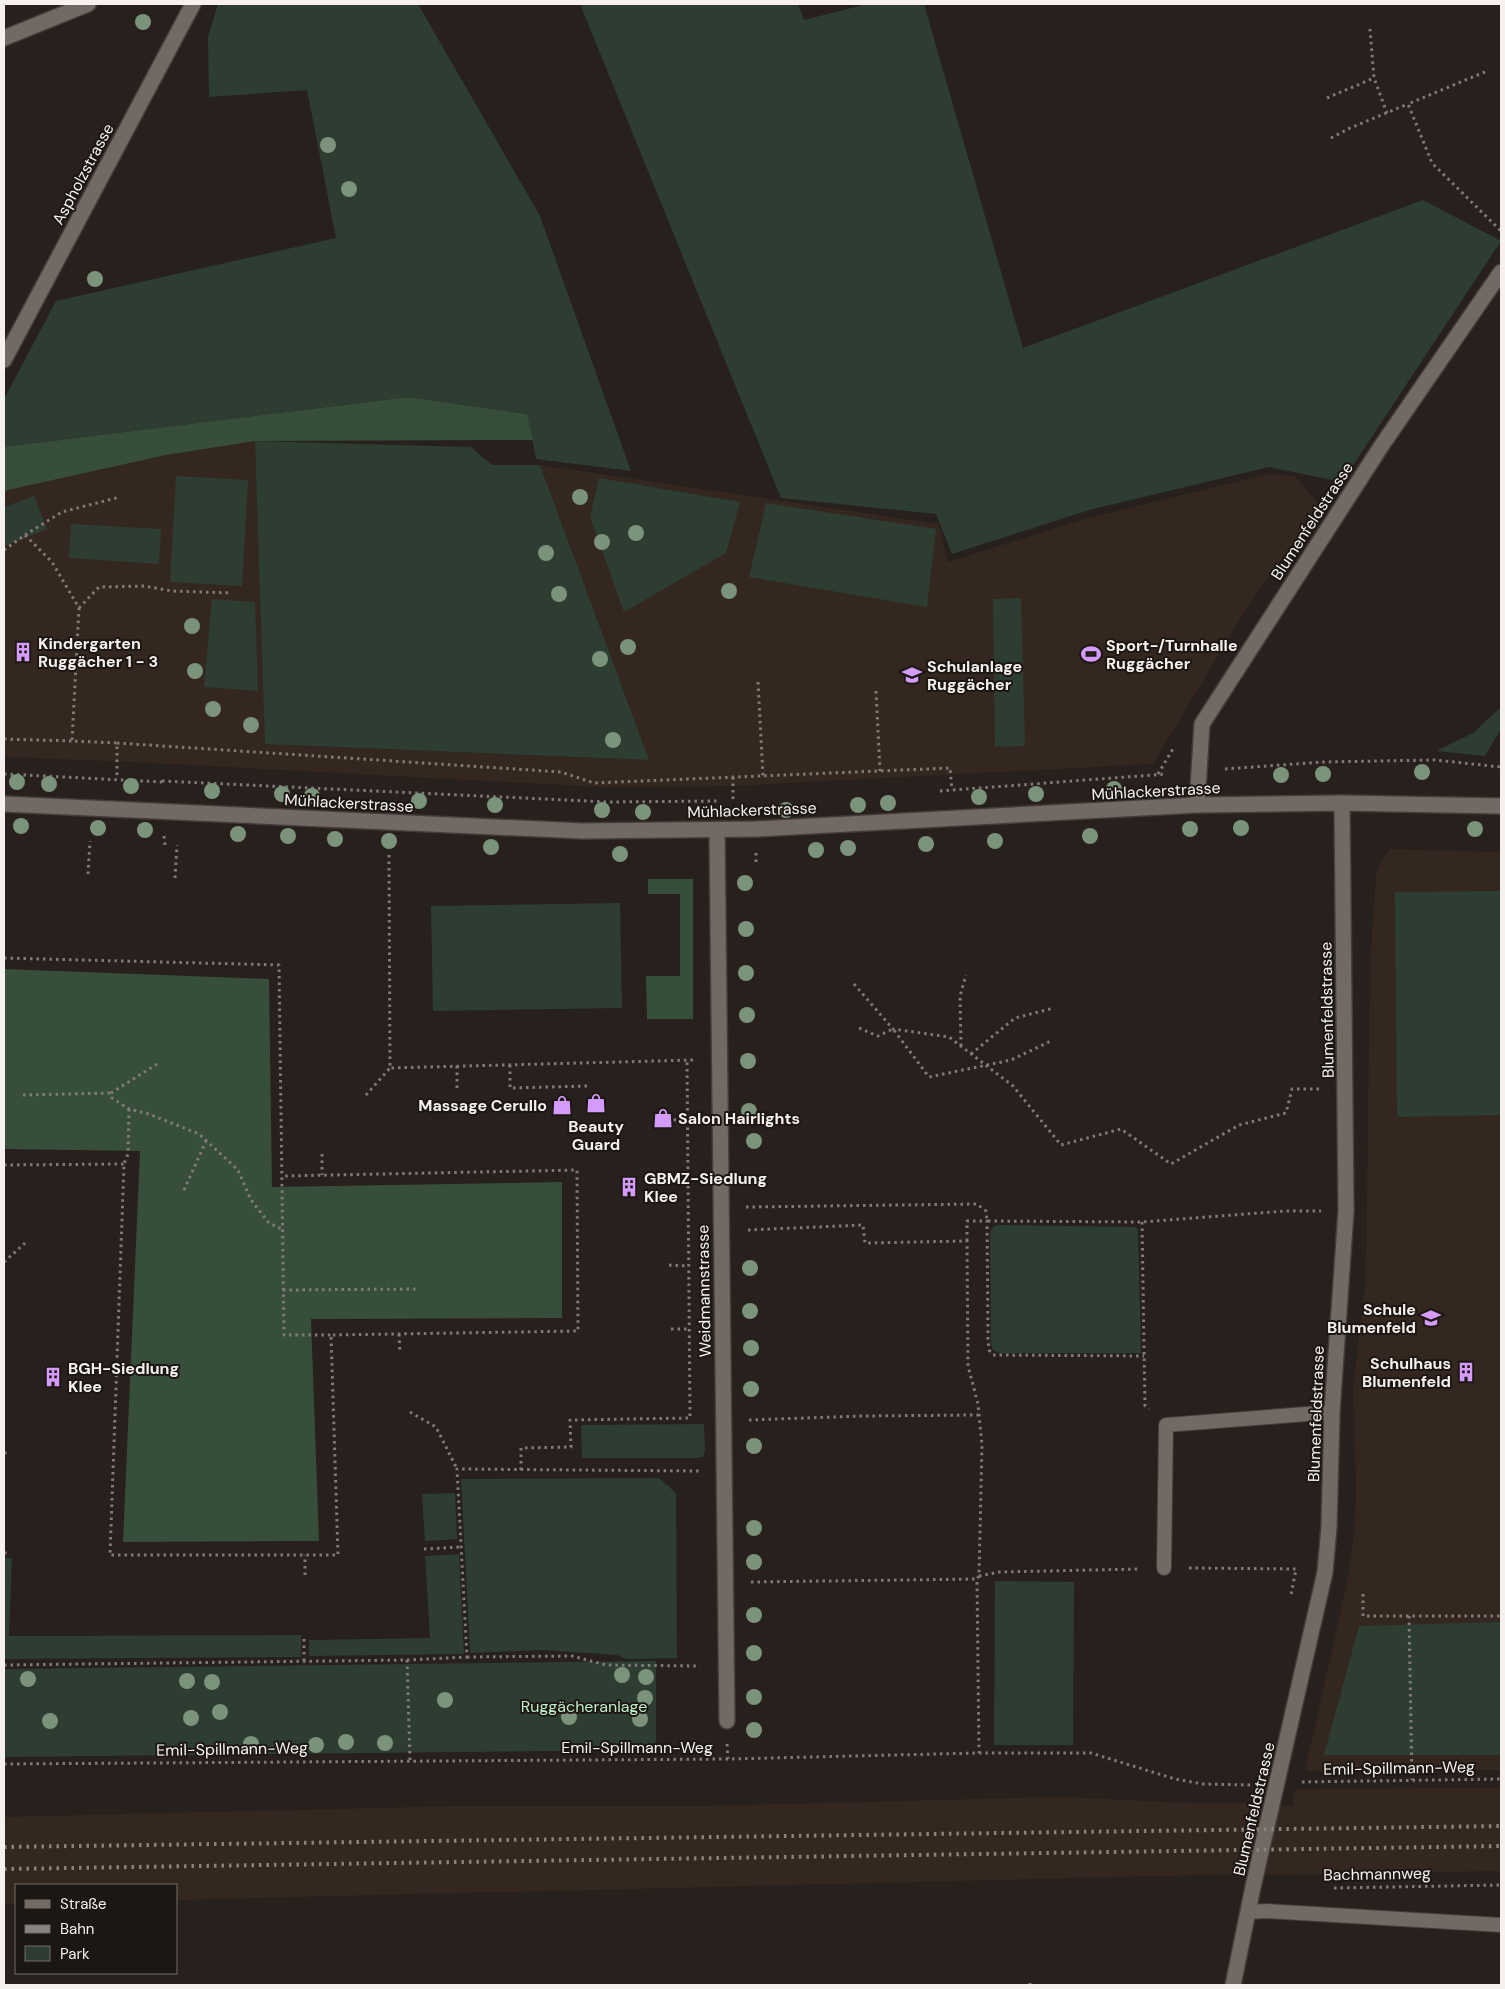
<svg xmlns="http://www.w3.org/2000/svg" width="1505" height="1989" font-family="'DM Sans',sans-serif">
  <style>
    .built { fill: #342720 }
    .green { fill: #2e3d31 }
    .forest { fill: #374e3b }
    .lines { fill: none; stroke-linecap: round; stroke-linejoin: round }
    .service-casing { stroke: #433d3a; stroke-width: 16 }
    .minor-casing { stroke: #433d3a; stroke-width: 18 }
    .path { stroke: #817b78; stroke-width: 3; stroke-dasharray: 2.5 4; stroke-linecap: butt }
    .service { stroke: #726964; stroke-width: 14 }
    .minor { stroke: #726964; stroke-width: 15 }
    .rail { stroke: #8a8480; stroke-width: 4; stroke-dasharray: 2.5 5; stroke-linecap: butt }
    .tree { fill: #7b927b }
    .labels { text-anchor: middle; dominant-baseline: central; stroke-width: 4; stroke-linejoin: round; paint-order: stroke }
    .street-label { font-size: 16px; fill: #f6f1ee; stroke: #1d1713 }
    .poi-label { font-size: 16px; font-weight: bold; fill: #f6f1ee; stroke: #1d1713; text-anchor: start }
    .park-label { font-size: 16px; fill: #bfefc8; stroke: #1d1713 }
  </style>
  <rect width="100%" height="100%" fill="#27201c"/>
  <g class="built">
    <polygon points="255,441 266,744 648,760 540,465 939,524 948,562 1088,518 1269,474 1295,476 1320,505 1248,606 1153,764 733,786 599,787 134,762 4,757 4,493 8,490 166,455"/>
    <polygon points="1390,849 1501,852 1501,1770 1305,1771 1344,1596 1351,1559 1355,1522 1356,1485 1353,1391 1366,1278 1370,963 1376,876 1381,862"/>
    <polygon points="1501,1788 1501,1871 1263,1875 1264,1867 1241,1868 1240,1874 176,1900 176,1885 16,1885 16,1904 4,1904 4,1817 455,1806 704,1806 1060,1797 1193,1803 1246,1803 1246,1806 1293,1806 1295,1789"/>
  </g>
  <g class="green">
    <polygon points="218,4 418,4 540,216 631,471 536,459 527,414 408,397 4,447 4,399 56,301 336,238 307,90 209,97 208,37"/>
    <polygon points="580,4 798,4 804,20 867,4 924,4 1023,348 1423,200 1501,241 1342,482 1269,467 1089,510 952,554 936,514 781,498"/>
    <polygon points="255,441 471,447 492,465 540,465 649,760 265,744"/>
    <polygon points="176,476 248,480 242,586 170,582"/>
    <polygon points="599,478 740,502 726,553 624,612 590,517"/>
    <polygon points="34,496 47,529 4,546 4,507"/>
    <polygon points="766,503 936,529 927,607 749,577"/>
    <polygon points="71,524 161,529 159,564 69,558"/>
    <polygon points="1021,598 1025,746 995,747 993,599"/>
    <polygon points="212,599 255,602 258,691 204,687"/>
    <polygon points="1501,707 1501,729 1485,756 1436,751 1473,733"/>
    <polygon points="1501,891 1501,1115 1397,1117 1395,892"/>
    <polygon points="620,903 622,1008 433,1011 431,906"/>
    <polygon points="999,1225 1135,1227 1138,1229 1141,1353 999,1353 993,1350 991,1344 990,1236 991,1230 994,1226"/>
    <polygon points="704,1424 705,1451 703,1457 696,1458 582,1458 581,1425"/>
    <polygon points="659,1478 676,1493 677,1658 626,1659 617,1655 542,1650 470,1653 461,1479"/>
    <polygon points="455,1493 457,1539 425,1541 422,1494"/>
    <polygon points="459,1554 464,1654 309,1656 309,1640 430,1638 425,1556"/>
    <polygon points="4,1558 12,1558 9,1636 301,1635 301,1657 4,1659"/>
    <polygon points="995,1581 1074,1582 1073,1745 994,1745"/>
    <polygon points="1501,1622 1501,1755 1324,1755 1359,1626"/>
    <polygon points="656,1661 656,1750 4,1757 4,1669"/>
  </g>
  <g class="forest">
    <polygon points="408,397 527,414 533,440 255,441 166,455 8,490 4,493 4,447"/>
    <polygon points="648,879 693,879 693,1019 647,1019 646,976 680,976 680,894 648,894"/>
    <polygon points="4,969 269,979 272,1187 562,1182 562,1318 311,1319 319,1541 123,1542 140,1151 4,1149"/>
  </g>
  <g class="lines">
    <defs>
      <g id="service">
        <polyline points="1164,1568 1166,1425 1332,1412"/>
        <polyline points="1248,1912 1267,1911 1501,1925"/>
      </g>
      <g id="minor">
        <polyline points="4,38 88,4"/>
        <polyline points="4,360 193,4"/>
        <polyline points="4,804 582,831 756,829 1197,805 1342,803 1501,806"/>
        <polyline points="1197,805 1202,724 1382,445 1501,272"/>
        <polyline points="717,830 727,1721"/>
        <polyline points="1233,1985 1253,1887 1325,1572 1329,1527 1332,1412 1346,1211 1342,803"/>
      </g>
    </defs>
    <use href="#service" class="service-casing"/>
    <use href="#minor" class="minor-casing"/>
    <g class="path">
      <polyline points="1370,29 1374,78 1387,113"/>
      <polyline points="1485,72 1408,104 1432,163 1501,231"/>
      <polyline points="1327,98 1374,78"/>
      <polyline points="1331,138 1350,128 1408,104"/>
      <polyline points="25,535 62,512 120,497"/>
      <polyline points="4,550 25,535 52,562 79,608 72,741 117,743 117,779"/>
      <polyline points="79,608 99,587 144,586 172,591 232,593"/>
      <polyline points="758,682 763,776"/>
      <polyline points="876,691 880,771"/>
      <polyline points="4,739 72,741"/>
      <polyline points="117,743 561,772 594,783 950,768 952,790"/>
      <polyline points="1225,769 1323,762 1435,760 1501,767"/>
      <polyline points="4,774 162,782"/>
      <polyline points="1158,774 1174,747"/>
      <polyline points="733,777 733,801"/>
      <polyline points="162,781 608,802 718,801"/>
      <polyline points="940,791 1166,774"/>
      <polyline points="164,836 165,845"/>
      <polyline points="756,853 756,864"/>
      <polyline points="389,855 390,1068 694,1060"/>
      <polyline points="88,874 90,841"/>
      <polyline points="175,878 177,845"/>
      <polyline points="4,958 279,965 284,1335 331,1335"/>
      <polyline points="854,984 893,1029 949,1037 1013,1086 1061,1145 1121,1129 1171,1164 1239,1125 1286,1113 1292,1089 1320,1089"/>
      <polyline points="859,1028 878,1036 893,1029 929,1077 1011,1060 1053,1040"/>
      <polyline points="961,1046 960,996 966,975"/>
      <polyline points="971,1054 1015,1018 1054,1008"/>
      <polyline points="157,1064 111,1093 112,1098 129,1109 149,1114 199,1134 238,1170 251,1200 269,1223 282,1229"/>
      <polyline points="510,1065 510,1088 587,1086"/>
      <polyline points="457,1088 457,1066"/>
      <polyline points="23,1095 111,1093"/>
      <polyline points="366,1095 390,1068"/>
      <polyline points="129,1109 128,1154 124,1164 110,1555 338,1555 331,1335 578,1331 577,1170 283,1176"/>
      <polyline points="667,1120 694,1119"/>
      <polyline points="322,1154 322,1175"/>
      <polyline points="4,1165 124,1164"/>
      <polyline points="184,1190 206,1141"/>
      <polyline points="746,1207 977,1204 986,1211 987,1221 1142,1222 1285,1211 1321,1211"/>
      <polyline points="1142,1222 1145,1406 1149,1409"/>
      <polyline points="748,1230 863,1225 865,1243 967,1241 968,1366 978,1404 982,1445 979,1576 977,1579 979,1753"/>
      <polyline points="967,1241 967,1221 987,1221 988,1339 989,1350 993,1355 1144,1356"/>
      <polyline points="4,1262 25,1243"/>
      <polyline points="669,1265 688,1266"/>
      <polyline points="283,1290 417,1289"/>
      <polyline points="671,1329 688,1329"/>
      <polyline points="399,1334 400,1353"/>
      <polyline points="410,1412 436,1427 457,1469"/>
      <polyline points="749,1420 861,1416 978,1415"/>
      <polyline points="4,1453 9,1453"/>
      <polyline points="521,1470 521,1448 571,1447 570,1420 690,1418 687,1060"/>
      <polyline points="424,1549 461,1547"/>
      <polyline points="4,1553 7,1553"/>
      <polyline points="1189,1568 1296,1569 1291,1595"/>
      <polyline points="305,1575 305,1555"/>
      <polyline points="979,1576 999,1572 1140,1569"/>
      <polyline points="751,1582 977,1579"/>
      <polyline points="1363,1594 1363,1616 1501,1616"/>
      <polyline points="1409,1616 1412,1780"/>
      <polyline points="467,1657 572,1656 606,1665 700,1666"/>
      <polyline points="407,1660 410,1760"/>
      <polyline points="304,1661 304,1635"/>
      <polyline points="4,1665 407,1660 467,1657 457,1469 700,1471"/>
      <polyline points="727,1744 728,1759"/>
      <polyline points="4,1764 728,1759 979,1753 1091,1753 1175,1779 1203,1784 1250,1785"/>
      <polyline points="1302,1782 1501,1779"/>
      <polyline points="1334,1888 1501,1885"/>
      <polyline points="1030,1985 1030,1983"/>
    </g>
    <use href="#service" class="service"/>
    <use href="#minor" class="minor"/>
    <g class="rail">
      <polyline points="4,1847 1501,1826"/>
      <polyline points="4,1869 1501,1846"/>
    </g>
  </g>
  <g class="tree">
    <circle cx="143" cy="22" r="8"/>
    <circle cx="328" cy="145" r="8"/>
    <circle cx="349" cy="189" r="8"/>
    <circle cx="95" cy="279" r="8"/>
    <circle cx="580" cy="497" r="8"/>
    <circle cx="636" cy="533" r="8"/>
    <circle cx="602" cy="542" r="8"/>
    <circle cx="546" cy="553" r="8"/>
    <circle cx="729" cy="591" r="8"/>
    <circle cx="559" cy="594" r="8"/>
    <circle cx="192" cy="626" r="8"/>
    <circle cx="628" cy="647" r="8"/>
    <circle cx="600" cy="659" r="8"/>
    <circle cx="195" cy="671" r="8"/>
    <circle cx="213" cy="709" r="8"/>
    <circle cx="251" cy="725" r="8"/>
    <circle cx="613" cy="740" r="8"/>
    <circle cx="1422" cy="772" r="8"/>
    <circle cx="1323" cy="774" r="8"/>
    <circle cx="1281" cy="775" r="8"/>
    <circle cx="17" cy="782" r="8"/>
    <circle cx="49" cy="784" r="8"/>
    <circle cx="131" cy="786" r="8"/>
    <circle cx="1114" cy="789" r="8"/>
    <circle cx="212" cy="791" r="8"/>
    <circle cx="282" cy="794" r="8"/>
    <circle cx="1036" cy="794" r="8"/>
    <circle cx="312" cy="796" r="8"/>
    <circle cx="979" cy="797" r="8"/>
    <circle cx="419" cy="801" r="8"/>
    <circle cx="888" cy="803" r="8"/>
    <circle cx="495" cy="805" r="8"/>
    <circle cx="858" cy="805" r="8"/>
    <circle cx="602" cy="810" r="8"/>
    <circle cx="786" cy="810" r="8"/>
    <circle cx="643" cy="812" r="8"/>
    <circle cx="21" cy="826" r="8"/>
    <circle cx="98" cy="828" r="8"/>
    <circle cx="1241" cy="828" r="8"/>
    <circle cx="1190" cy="829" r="8"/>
    <circle cx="1475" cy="829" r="8"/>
    <circle cx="145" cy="830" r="8"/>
    <circle cx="238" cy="834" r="8"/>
    <circle cx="288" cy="836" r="8"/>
    <circle cx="1090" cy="836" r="8"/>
    <circle cx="335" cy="839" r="8"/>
    <circle cx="389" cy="841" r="8"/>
    <circle cx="995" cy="841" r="8"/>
    <circle cx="926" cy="844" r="8"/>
    <circle cx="491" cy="847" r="8"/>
    <circle cx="848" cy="848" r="8"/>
    <circle cx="816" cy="850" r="8"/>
    <circle cx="620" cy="854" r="8"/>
    <circle cx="745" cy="883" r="8"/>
    <circle cx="746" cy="929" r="8"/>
    <circle cx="746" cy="973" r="8"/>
    <circle cx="747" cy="1015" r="8"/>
    <circle cx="748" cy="1061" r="8"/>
    <circle cx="749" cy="1111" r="8"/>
    <circle cx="754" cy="1141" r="8"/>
    <circle cx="750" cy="1268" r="8"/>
    <circle cx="750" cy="1311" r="8"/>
    <circle cx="751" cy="1348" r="8"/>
    <circle cx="751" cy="1389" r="8"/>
    <circle cx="754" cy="1446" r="8"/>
    <circle cx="754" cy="1528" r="8"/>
    <circle cx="754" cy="1562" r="8"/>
    <circle cx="754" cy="1615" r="8"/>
    <circle cx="754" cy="1653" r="8"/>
    <circle cx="622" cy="1675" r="8"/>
    <circle cx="646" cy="1677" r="8"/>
    <circle cx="28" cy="1679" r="8"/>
    <circle cx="187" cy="1681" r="8"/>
    <circle cx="212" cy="1682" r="8"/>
    <circle cx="754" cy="1697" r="8"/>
    <circle cx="645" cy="1698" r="8"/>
    <circle cx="445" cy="1700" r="8"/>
    <circle cx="220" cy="1712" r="8"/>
    <circle cx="569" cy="1717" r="8"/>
    <circle cx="191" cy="1718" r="8"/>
    <circle cx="640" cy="1719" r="8"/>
    <circle cx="50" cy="1721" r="8"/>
    <circle cx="754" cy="1730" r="8"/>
    <circle cx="346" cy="1742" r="8"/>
    <circle cx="385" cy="1743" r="8"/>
    <circle cx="251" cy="1744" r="8"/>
    <circle cx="316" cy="1745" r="8"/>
  </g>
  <defs>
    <symbol id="building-bare" viewBox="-9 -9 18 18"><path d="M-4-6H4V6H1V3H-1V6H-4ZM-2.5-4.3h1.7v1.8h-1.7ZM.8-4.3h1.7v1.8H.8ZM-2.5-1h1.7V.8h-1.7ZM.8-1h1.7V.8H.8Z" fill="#d59bfa" stroke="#1d1713" stroke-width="2.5" paint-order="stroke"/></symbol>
    <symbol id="stadium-bare" viewBox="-9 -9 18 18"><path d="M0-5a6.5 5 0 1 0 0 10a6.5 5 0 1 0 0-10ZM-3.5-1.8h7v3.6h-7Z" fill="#d59bfa" stroke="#1d1713" stroke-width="2.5" paint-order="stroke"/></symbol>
    <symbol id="school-bare" viewBox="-9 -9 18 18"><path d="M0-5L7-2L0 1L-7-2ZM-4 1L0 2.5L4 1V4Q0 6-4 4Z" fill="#d59bfa" stroke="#1d1713" stroke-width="2.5" paint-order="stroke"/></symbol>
    <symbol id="shop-bare" viewBox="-9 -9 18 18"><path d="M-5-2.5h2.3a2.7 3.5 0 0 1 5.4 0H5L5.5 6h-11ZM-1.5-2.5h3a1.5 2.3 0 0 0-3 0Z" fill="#d59bfa" stroke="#1d1713" stroke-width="2.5" paint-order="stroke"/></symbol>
  </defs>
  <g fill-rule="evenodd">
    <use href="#building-bare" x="9" y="638" width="28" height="28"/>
    <use href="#stadium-bare" x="1077" y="640" width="28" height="28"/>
    <use href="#school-bare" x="898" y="661" width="28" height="28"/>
    <use href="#shop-bare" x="582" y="1089" width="28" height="28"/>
    <use href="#shop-bare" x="548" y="1091" width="28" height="28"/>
    <use href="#shop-bare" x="649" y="1104" width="28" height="28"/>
    <use href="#building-bare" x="615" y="1173" width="28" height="28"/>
    <use href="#school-bare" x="1417" y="1304" width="28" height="28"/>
    <use href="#building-bare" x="1452" y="1358" width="28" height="28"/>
    <use href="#building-bare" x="39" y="1363" width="28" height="28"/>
  </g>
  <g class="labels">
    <g class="street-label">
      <text transform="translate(83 174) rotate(-62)">Aspholzstrasse</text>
      <text transform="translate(1312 521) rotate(-57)">Blumenfeldstrasse</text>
      <text transform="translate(1156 791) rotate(-3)">Mühlackerstrasse</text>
      <text transform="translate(349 803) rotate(3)">Mühlackerstrasse</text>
      <text transform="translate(752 810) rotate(-2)">Mühlackerstrasse</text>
      <text transform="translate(1327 1010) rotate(-91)">Blumenfeldstrasse</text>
      <text transform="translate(704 1291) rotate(-91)">Weidmannstrasse</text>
      <text transform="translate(1316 1414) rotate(-88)">Blumenfeldstrasse</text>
      <text x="637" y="1747">Emil-Spillmann-Weg</text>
      <text transform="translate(232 1749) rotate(-1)">Emil-Spillmann-Weg</text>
      <text transform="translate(1399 1768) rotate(-1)">Emil-Spillmann-Weg</text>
      <text transform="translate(1254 1809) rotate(-77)">Blumenfeldstrasse</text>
      <text transform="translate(1377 1874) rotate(-1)">Bachmannweg</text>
    </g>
    <g class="poi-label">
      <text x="38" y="643">Kindergarten<tspan x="38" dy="18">Ruggächer 1 - 3</tspan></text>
      <text x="1106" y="645">Sport-/Turnhalle<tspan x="1106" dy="18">Ruggächer</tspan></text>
      <text x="927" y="666">Schulanlage<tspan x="927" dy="18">Ruggächer</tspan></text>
      <text x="547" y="1105" text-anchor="end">Massage Cerullo</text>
      <text x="678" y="1118">Salon Hairlights</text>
      <text x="596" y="1126" text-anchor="middle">Beauty<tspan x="596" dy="18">Guard</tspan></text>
      <text x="644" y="1178">GBMZ-Siedlung<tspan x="644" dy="18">Klee</tspan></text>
      <text x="1416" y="1309" text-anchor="end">Schule<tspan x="1416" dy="18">Blumenfeld</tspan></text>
      <text x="1451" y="1363" text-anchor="end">Schulhaus<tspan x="1451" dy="18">Blumenfeld</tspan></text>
      <text x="68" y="1368">BGH-Siedlung<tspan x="68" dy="18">Klee</tspan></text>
    </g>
    <g class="park-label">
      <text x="584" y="1706">Ruggächeranlage</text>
    </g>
  </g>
  <rect width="1505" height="1989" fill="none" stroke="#f6f1ee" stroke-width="10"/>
  <rect x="15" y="1884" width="162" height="90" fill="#1d1713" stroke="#746e6b"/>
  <rect x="25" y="1900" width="25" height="8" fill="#726964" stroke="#746e6b"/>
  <text x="60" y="1909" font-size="15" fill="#f6f1ee">Straße</text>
  <rect x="25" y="1925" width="25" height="8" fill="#8a8480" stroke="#746e6b"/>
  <text x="60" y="1934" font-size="15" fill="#f6f1ee">Bahn</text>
  <rect x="25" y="1946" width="25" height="15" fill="#2e3d31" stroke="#746e6b"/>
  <text x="60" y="1959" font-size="15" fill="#f6f1ee">Park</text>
</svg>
